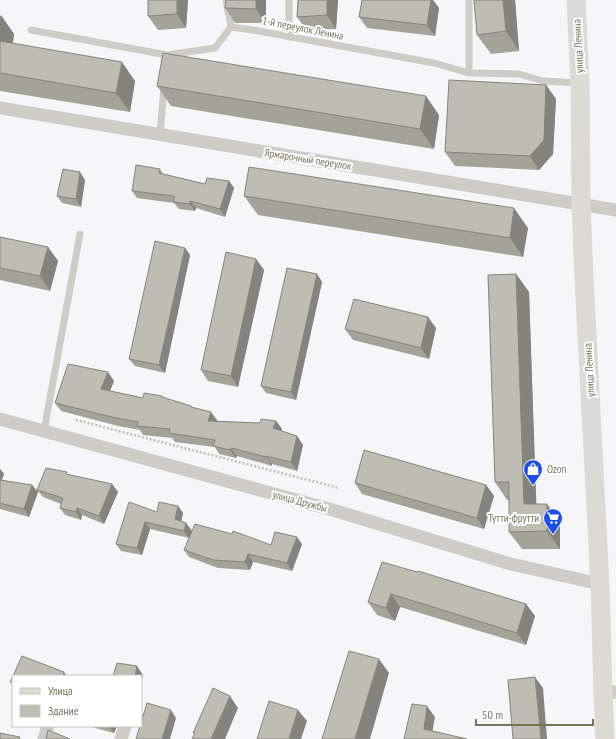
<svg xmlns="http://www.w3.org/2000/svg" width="616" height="739" font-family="'PT Sans Narrow',sans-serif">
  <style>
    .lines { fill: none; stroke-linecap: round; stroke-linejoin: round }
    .path { stroke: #c2c2bc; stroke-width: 2.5; stroke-dasharray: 2 2; stroke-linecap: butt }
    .service { stroke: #cdccc5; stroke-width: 7 }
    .minor { stroke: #cdccc5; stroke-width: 13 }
    .secondary { stroke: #dbdad3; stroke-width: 19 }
    .wall { fill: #a3a398 }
    .shaded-wall { fill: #85847c }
    .building { fill: #bebdb1; stroke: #85847c }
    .labels { text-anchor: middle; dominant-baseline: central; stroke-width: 4; stroke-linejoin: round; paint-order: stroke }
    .street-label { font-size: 11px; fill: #767558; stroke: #fff }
    .poi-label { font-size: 11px; fill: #767558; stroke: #fff; text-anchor: start }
  </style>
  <rect width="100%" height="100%" fill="#f6f5f8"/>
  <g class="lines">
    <polyline class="path" points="76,420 339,488"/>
    <g class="service">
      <polyline points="226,0 231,27"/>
      <polyline points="289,0 289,37"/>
      <polyline points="469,0 469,73"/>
      <polyline points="31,30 167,55 215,48 231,27 253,30 434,63 469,73 519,74 543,81 580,83"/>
      <polyline points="160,135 164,87"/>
      <polyline points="44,431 80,234"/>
    </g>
    <g class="minor">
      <polyline points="0,108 616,210"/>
      <polyline points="0,419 333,510 511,564 600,584"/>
      <polyline points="603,693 616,692"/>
      <polyline points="44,739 48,726"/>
      <polyline points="121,739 125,726"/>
    </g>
    <polyline class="secondary" points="576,0 580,83 581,204 584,278 600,584 603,693 605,739"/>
  </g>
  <g class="wall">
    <polygon points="148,0 188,0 186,28 158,30 148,16"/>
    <polygon points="266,0 266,23 235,23 225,8"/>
    <polygon points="298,0 338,0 336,29 307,31 297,17"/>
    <polygon points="362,0 433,0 439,8 435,36 367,28 359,17"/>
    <polygon points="474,0 515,0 519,51 491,54 477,35"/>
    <polygon points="0,15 14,34 13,44 135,81 130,112 0,91"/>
    <polygon points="546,85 556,99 553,154 539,170 455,166 445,152"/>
    <polygon points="157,86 439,115 434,149 171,106"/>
    <polygon points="160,169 163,174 205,184 229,181 234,188 225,217 196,208 195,211 179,209 174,203 137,198 132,191"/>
    <polygon points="85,180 81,207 62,203 57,196"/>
    <polygon points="244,196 528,228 523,257 258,215"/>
    <polygon points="0,237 48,247 58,261 50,291 0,280"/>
    <polygon points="185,248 190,255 165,373 135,366 129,359"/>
    <polygon points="256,259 264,270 238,387 208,381 201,370"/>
    <polygon points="317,274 322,282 296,400 266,393 261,386"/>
    <polygon points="516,274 529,292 536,504 560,522 560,549 522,549 509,532 509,500 507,500 495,482"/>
    <polygon points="436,328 429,359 353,340 345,329"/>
    <polygon points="114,381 110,391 143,398 164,398 192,407 217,420 216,421 260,423 276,421 282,429 281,431 297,436 303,445 297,471 272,464 272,466 237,456 236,458 219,454 215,447 175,442 172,438 143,435 140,430 118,426 61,411 55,403"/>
    <polygon points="0,469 4,474 2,480 32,485 38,492 29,517 0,509"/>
    <polygon points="68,475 112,484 118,492 104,524 82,515 81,520 65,515 60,508 61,504 43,497 37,490"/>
    <polygon points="355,483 486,485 494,496 484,529 362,494"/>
    <polygon points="178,506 183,513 181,521 186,523 192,531 191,533 271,545 302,544 292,571 253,562 250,570 218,568 189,557 184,550 189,538 150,529 142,555 121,551 116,544 157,512"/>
    <polygon points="417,572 526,604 535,616 526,645 400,607 395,621 377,615 368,602"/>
    <polygon points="88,726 117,726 114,733"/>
  </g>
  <g class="shaded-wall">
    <polygon points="177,0 188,0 186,28 177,14"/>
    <polygon points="256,0 266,0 266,23 256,9"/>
    <polygon points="327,0 338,0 336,29 327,15"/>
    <polygon points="431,0 433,0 439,8 435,36 427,25"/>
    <polygon points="503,0 515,0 519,51 506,31"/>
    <polygon points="1,15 14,34 10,60 0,46 0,20"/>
    <polygon points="122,62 135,81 130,112 116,93"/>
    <polygon points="546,85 556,99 553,154 539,170 530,156"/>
    <polygon points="426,96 439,115 434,149 420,129"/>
    <polygon points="80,172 85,180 81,207 76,199"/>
    <polygon points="229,181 234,188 225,217 220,209"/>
    <polygon points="190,201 196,208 195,211 190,204"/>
    <polygon points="514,208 528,228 523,257 510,238"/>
    <polygon points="48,247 58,261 50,291 40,276"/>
    <polygon points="185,248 190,255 165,373 159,365"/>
    <polygon points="256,259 264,270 238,387 231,376"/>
    <polygon points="317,274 322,282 296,400 291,392"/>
    <polygon points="516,274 529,292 537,522 524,504"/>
    <polygon points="428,317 436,328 429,359 421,348"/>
    <polygon points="108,372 114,381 107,398 101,389"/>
    <polygon points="211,412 217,420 214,429 208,421"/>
    <polygon points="276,421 282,429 279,437 273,428"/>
    <polygon points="297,436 303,445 297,471 291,462"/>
    <polygon points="231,448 237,456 236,458 230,450"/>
    <polygon points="266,456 272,464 272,466 266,457"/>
    <polygon points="0,469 4,474 0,484"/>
    <polygon points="112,484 118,492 104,524 99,516"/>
    <polygon points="32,485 38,492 29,517 24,509"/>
    <polygon points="486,485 494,496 484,529 477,518"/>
    <polygon points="547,504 560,522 560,549 547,531"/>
    <polygon points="178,506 183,513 180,527 175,519"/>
    <polygon points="77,508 82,515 81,520 76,512"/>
    <polygon points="145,522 150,529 142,555 137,548"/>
    <polygon points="186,523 192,531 189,538 184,531"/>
    <polygon points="297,537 302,544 292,571 287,563"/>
    <polygon points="248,554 253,562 250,570 245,562"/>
    <polygon points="391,594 400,607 395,621 386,608"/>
    <polygon points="526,604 535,616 526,645 517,633"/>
    <polygon points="379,659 389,673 370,739 355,739"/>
    <polygon points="137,666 143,675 141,685 141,676 135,676"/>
    <polygon points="64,672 67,676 62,676"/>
    <polygon points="535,677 543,688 547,739 541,739"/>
    <polygon points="230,696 238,708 225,739 211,739"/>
    <polygon points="427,706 435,717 431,739 424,729"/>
    <polygon points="171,710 176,718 170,739 162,739"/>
    <polygon points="298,710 307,721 301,739 289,739"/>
    <polygon points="109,726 117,726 114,733"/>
  </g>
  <g class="building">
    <polygon points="148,0 177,0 177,14 148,16"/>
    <polygon points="226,0 256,0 256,9 225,8"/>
    <polygon points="298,0 327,0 327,15 297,17"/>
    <polygon points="362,0 431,0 427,25 359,17"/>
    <polygon points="474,0 503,0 506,31 477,35"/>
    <polygon points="0,41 122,62 116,93 0,73"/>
    <polygon points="163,53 426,96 420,129 157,86"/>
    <polygon points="449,80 546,85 544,140 530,156 445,152"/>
    <polygon points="136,165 160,169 159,173 205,184 207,178 229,181 220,209 190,201 190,204 174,202 174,196 132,191"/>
    <polygon points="249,167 514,208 510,238 244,196"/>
    <polygon points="63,169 80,172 76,199 57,196"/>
    <polygon points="0,237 48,247 40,276 0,268"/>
    <polygon points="155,241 185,248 159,365 129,359"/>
    <polygon points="226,252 256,259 231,376 201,370"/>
    <polygon points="287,268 317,274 291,392 261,386"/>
    <polygon points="516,274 524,504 547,504 547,531 509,532 509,482 495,482 488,275"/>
    <polygon points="354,299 428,317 421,348 345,329"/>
    <polygon points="68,364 108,372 101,389 143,398 144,393 162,396 162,397 191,406 191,407 211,412 208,421 260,423 261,419 276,421 273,428 297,436 291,462 266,456 266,457 231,448 230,450 213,446 215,440 169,433 170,429 137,426 138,422 112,417 55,403"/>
    <polygon points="364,450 486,485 477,518 355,483"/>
    <polygon points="46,468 67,472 66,474 112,484 99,516 77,508 76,512 60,508 63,498 37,490"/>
    <polygon points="0,480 32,485 24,509 0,503"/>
    <polygon points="129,502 157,512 159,502 178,506 175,519 186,523 184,531 145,522 137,548 116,544"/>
    <polygon points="195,524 232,534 233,531 271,545 275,532 297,537 287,563 248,554 245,562 213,560 184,550"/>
    <polygon points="382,562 417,572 418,571 526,604 517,633 391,594 386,608 368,602"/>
    <polygon points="349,651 379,659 355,739 322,739"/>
    <polygon points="22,656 64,672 62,676 13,676"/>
    <polygon points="117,663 137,666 135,676 113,676"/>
    <polygon points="13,676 13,683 10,682"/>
    <polygon points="535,677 541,739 513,739 508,680"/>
    <polygon points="213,688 230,696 211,739 192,739 195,733 193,733"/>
    <polygon points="269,701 298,710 289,739 257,739"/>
    <polygon points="147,703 171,710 162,739 136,739 140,726 141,726 141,723"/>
    <polygon points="412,704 427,706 424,729 467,739 404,739"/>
    <polygon points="48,730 70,739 46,739"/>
    <polygon points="0,733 20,737 19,739 0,739"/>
  </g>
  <defs>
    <symbol id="shop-pin" viewBox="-11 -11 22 30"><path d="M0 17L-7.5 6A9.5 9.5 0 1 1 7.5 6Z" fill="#1e4dee" stroke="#fff"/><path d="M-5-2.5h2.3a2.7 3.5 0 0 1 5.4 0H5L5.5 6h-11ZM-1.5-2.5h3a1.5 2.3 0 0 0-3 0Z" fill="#fff"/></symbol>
    <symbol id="supermarket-pin" viewBox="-11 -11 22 30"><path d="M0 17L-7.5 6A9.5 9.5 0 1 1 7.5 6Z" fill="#1e4dee" stroke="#fff"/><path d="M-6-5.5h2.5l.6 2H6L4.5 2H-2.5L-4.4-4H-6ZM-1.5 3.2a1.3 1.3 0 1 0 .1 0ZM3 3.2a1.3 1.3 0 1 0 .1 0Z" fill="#fff"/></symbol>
  </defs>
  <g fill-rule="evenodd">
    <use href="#shop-pin" x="522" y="458" width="22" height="30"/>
    <use href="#supermarket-pin" x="542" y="507" width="22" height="30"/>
  </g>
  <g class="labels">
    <g class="street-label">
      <text transform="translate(303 28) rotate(11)">1-й переулок Ленина</text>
      <text transform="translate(578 46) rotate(-93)">улица Ленина</text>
      <text transform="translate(308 159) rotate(9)">Ярмарочный переулок</text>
      <text transform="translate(589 370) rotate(-93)">улица Ленина</text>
      <text transform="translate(300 501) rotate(15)">улица Дружбы</text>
    </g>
    <g class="poi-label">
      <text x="547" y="469">Ozon</text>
      <text x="539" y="518" text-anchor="end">Тутти-фрутти</text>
    </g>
  </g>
  <rect x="12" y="675" width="130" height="52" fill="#ffffff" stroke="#c8c8bc"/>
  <rect x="20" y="688" width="20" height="6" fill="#dbdad3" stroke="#c8c8bc"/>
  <text x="48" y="695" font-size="12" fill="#767558">Улица</text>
  <rect x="20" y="705" width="20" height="12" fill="#bebdb1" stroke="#c8c8bc"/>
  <text x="48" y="715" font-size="12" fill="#767558">Здание</text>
  <path d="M476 719v6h117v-6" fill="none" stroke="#767558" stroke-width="2"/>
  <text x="482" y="719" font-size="12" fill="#767558" stroke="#ffffff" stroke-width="3" paint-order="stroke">50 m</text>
</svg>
